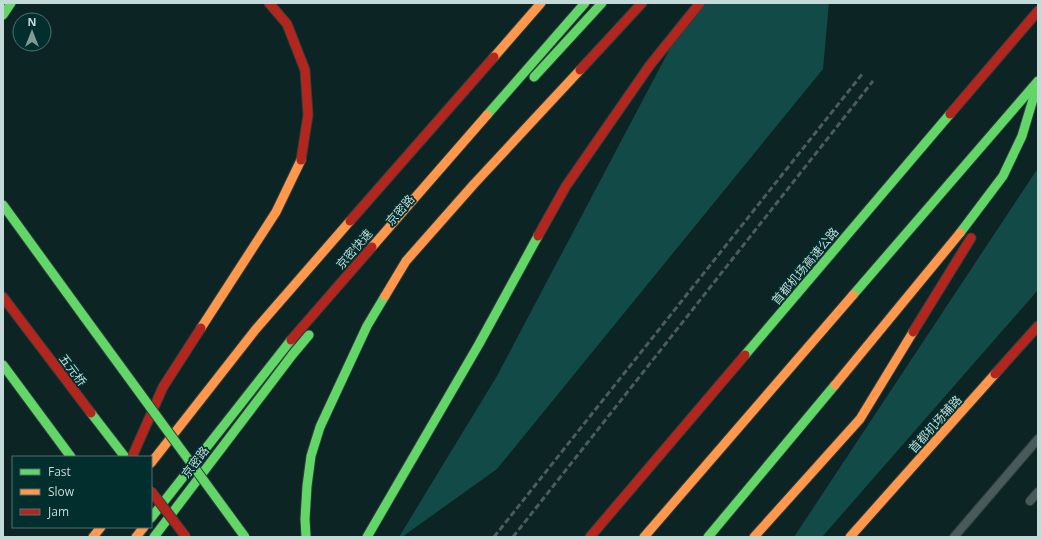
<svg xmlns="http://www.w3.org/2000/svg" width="1041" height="540" font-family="'Open Sans','Noto Sans SC',sans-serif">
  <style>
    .green { fill: #124a47 }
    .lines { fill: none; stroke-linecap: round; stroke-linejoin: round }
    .lane-casing { stroke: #2f3f3e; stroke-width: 10 }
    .fast-casing { stroke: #2f3f3e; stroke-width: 11 }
    .slow-casing { stroke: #2f3f3e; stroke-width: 11 }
    .jam-casing { stroke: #2f3f3e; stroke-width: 11 }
    .lane { stroke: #485a5a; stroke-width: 8 }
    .fast { stroke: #63d668; stroke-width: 9 }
    .slow { stroke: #ff974d; stroke-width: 9 }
    .jam { stroke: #b3261e; stroke-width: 9 }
    .rail { stroke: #4c5c5b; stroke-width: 3; stroke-dasharray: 6 3; stroke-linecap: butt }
    .fast-bridge-casing { stroke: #2f3f3e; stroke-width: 11; stroke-linecap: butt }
    .jam-bridge-casing { stroke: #2f3f3e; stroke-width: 11; stroke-linecap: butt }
    .fast-bridge { stroke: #63d668; stroke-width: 9 }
    .jam-bridge { stroke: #b3261e; stroke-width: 9 }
    .labels { text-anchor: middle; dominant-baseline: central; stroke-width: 3.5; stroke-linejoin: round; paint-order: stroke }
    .street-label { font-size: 12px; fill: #c4dad8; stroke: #022f2d }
  </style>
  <rect width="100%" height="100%" fill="#0c2424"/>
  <g class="green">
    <polygon points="694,3 829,3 823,69 497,469 402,537 399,537 497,376"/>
    <polygon points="1038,168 1038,290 822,537 794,537"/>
  </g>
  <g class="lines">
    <defs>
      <g id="lane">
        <polyline points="1030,501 1038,492"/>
        <polyline points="954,537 1038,439"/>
      </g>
      <g id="fast">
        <polyline points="3,15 11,3"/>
        <polyline points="534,77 602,3"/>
        <polyline points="487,115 585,3"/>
        <polyline points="3,205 85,318"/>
        <polyline points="960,233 1003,176 1022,136 1037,86"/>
        <polyline points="853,295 1038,81"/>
        <polyline points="745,355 950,114"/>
        <polyline points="3,365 71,457"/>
        <polyline points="91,413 125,457"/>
        <polyline points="151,518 291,340"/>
        <polyline points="154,537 293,354 309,335"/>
        <polyline points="306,537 305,519 307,486 311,456 320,427 367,326 385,296"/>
        <polyline points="367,537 479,344 538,236"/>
        <polyline points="708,537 835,385"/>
      </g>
      <g id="slow">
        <polyline points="494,57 541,3"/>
        <polyline points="372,247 487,115"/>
        <polyline points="385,296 406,261 474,184 580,70"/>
        <polyline points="201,328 276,212 301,160"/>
        <polyline points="835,385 960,233"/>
        <polyline points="151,463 256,329 350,221"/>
        <polyline points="93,537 101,527"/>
        <polyline points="136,537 144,527"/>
        <polyline points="644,537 853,295"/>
        <polyline points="754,537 860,419 913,332"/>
        <polyline points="850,537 995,374"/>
      </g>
      <g id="jam">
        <polyline points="269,3 287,24 305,70 308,115 301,160"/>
        <polyline points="580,70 642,3"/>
        <polyline points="950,114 1038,11"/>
        <polyline points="350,221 494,57"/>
        <polyline points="538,236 566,186 650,65 700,3"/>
        <polyline points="3,297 91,413"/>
        <polyline points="913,332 971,238"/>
        <polyline points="291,340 372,247"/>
        <polyline points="995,374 1038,326"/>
        <polyline points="132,457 163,387 201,328"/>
        <polyline points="590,537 745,355"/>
      </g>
    </defs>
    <use href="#lane" class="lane-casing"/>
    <use href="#fast" class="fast-casing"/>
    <use href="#slow" class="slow-casing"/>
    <use href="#jam" class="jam-casing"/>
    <use href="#lane" class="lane"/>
    <use href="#fast" class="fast"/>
    <use href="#slow" class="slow"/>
    <use href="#jam" class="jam"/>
    <g class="rail">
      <polyline points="494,537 863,73"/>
      <polyline points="513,537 873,81"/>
    </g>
    <defs>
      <polyline id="fast-bridge" points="85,318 245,537"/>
      <polyline id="jam-bridge" points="151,491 186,537"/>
    </defs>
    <use href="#fast-bridge" class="fast-bridge-casing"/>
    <use href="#jam-bridge" class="jam-bridge-casing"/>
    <use href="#fast-bridge" class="fast-bridge"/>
    <use href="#jam-bridge" class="jam-bridge"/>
  </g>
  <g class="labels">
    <g class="street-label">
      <text transform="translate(400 210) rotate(-49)">京密路</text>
      <text transform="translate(354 249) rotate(-49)">京密快速</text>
      <text transform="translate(805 266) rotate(-50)">首都机场高速公路</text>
      <text transform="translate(73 370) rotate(53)">五元桥</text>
      <text transform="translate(935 424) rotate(-48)">首都机场辅路</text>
      <text transform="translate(195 462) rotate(-53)">京密路</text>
    </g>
  </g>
  <rect width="1041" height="540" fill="none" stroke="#c4dad8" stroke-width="8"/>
  <rect x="12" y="456" width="140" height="72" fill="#022f2d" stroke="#507371"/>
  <rect x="20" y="469" width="20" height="6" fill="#63d668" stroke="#507371"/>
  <text x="48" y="476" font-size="12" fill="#c4dad8">Fast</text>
  <rect x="20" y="489" width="20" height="6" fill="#ff974d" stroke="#507371"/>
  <text x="48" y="496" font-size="12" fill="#c4dad8">Slow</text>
  <rect x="20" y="509" width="20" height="6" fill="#b3261e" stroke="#507371"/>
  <text x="48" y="516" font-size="12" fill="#c4dad8">Jam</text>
  <g transform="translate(32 32)"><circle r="19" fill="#022f2d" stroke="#507371"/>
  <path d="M0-3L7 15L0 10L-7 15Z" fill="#849a99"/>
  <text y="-6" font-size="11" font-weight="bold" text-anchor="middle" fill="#c4dad8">N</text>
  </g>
</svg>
